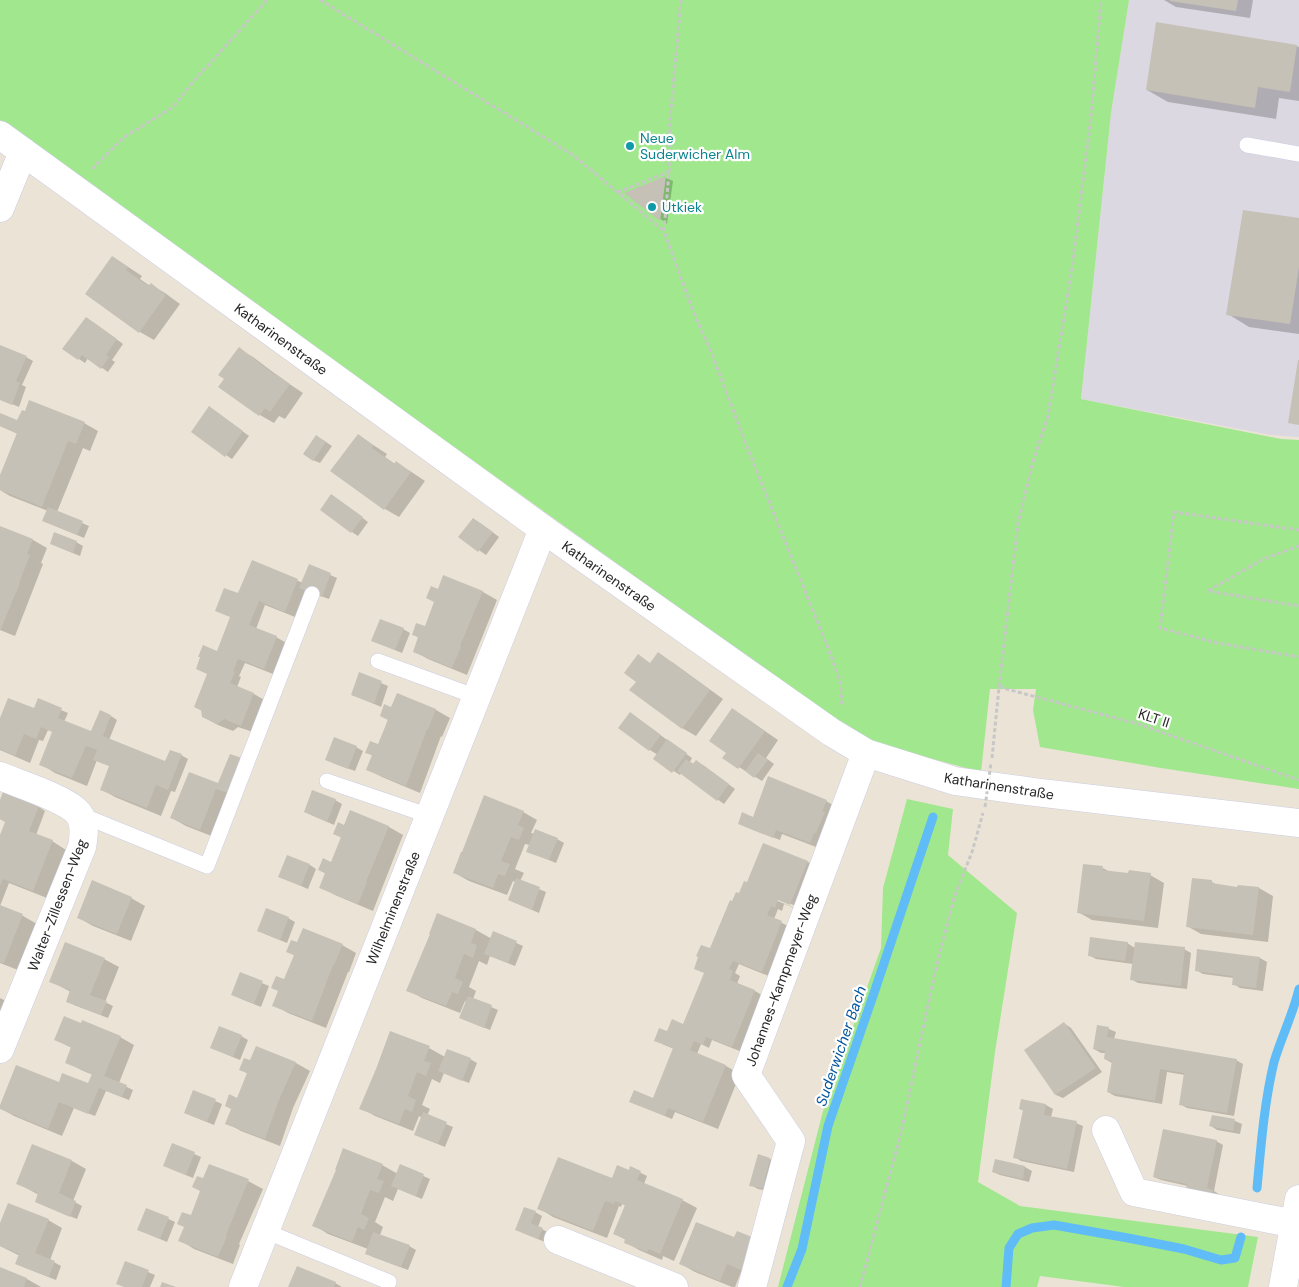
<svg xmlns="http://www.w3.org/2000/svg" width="1299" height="1287" font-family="'DM Sans',sans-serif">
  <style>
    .industrial { fill: #dcd8e2 }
    .green { fill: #a1e78d }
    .shadow { fill: #0003; fill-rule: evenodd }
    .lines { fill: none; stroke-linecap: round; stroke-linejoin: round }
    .stream { stroke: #5fbcf7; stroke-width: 9 }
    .building { fill: #c6c1b6 }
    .lane-casing { stroke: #cbcde1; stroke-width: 16 }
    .street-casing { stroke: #cbcde1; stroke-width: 29 }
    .path { stroke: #c7c7c7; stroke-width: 3; stroke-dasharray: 4 2.5; stroke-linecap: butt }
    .lane { stroke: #fff; stroke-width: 15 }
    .street { stroke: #fff; stroke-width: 28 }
    .path-bridge { stroke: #c7c7c7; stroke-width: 3; stroke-dasharray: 4 2.5; stroke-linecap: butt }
    .culture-dot { fill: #0f9aa8; stroke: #fff; stroke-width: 2 }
    .labels { text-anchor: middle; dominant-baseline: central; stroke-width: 4.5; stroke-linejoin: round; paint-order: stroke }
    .culture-label { font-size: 14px; fill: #0d838f; stroke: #fff; text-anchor: start }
    .street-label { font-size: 14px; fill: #262626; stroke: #fff }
    .water-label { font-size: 15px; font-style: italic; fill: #04559d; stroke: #fff }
  </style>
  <rect width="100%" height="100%" fill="#ebe4d6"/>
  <polygon class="industrial" points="1129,0 1299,0 1299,437 1271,435 1081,399 1111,113"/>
  <g class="green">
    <polygon points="0,0 1129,0 1111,113 1081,399 1281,439 1299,440 1299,789 1161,768 1040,747 1033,710 1036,689 990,689 981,772 863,740 30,143 0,120"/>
    <polygon points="907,799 953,809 948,855 1017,913 995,1052 978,1182 1020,1206 1258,1237 1248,1287 1124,1287 1040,1276 1037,1287 778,1287 823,1111 881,948 883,888"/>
  </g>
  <g class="shadow">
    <polygon points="1164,0 1253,0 1250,18 1176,7"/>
    <polygon points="1296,46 1299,47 1299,101 1279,98 1276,119 1168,102 1147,90"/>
    <polygon points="666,178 673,181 667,224 627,193"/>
    <polygon points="1299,220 1299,334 1249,327 1228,314"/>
    <polygon points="113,257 142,276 140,279 150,286 151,285 165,293 180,304 154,340 140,332"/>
    <polygon points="93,322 123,344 112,360 115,362 108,372 88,358 85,363 79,359"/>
    <polygon points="0,347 26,357 33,361 22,385 26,387 19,407 0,399"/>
    <polygon points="239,349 253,357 282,379 303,393 285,419 279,416 274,423 260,415 220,386 225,379"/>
    <polygon points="216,412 249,436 232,459 226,455"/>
    <polygon points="0,415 18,422 84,423 98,431 90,451 83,448 57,512 89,526 84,538 44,521 48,511 10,496 0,490 0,478 18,434 0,426"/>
    <polygon points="358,435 387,454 385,457 395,464 396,463 410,471 425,481 399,517 385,509 332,471"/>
    <polygon points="323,440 332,446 320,463 313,460"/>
    <polygon points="338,500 368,522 358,536 352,532"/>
    <polygon points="480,523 499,537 486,555 460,537"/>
    <polygon points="0,527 33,540 47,548 41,563 43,564 15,636 0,630"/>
    <polygon points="76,542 83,546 80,556 58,547"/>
    <polygon points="252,562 303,583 310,566 337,578 329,599 310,592 300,619 265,605 256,629 276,637 290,645 278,676 245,663 239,676 241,677 237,687 254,694 268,702 256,733 238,727 233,731 218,725 203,717 202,711 195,707 222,654 231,617 216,610 245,597"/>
    <polygon points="438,591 483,592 497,600 467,675 428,659 414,651 419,638 413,634 425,628 435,602"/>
    <polygon points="403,629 410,633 402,653 373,641"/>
    <polygon points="658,654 672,662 723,699 696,736 682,728 651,664"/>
    <polygon points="360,674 388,686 381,707 352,694"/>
    <polygon points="397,694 436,710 450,718 442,737 441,736 420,793 382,777 367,769 373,756 366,752 379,745"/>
    <polygon points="35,710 61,710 68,713 64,722 92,733 111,716 117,720 109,740 166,763 181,755 188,759 175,792 171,791 161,816 115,797 101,789 115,767 97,760 87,786 55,773 41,764 54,732 48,730 43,741 39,740 30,763 0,750 0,722"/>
    <polygon points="630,713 692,758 690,762 694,764 703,765 735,789 724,804 681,773 680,775 655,759 658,755 650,750"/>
    <polygon points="746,718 778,740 766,758 774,764 762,781 724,758"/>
    <polygon points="356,747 363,751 355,771 333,763"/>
    <polygon points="241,759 214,837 186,826 172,818 219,785"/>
    <polygon points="335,800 342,804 334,825 305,812"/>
    <polygon points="826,801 840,809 824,850 782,834 780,840 746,827 753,818"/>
    <polygon points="0,804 39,807 45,811 36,835 52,841 66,850 47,898 9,883 0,906 23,916 37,924 18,970 0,963 0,839 7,822 0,819"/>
    <polygon points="350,812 389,827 403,835 373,911 335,895 321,887 326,874 320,870 332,863 342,838 334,834 345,826"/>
    <polygon points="523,812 537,820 531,833 557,839 564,843 556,863 527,851 530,845 525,844 515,869 524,873 520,881 546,892 539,913 509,900 516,882 513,881 507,895 469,881 455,873"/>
    <path d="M808,862L822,870L804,912L784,904L782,911L778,909L774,919L796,930L776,979L739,964L735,973L740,976L737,984L755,991L769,999L747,1054L712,1040L709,1048L701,1044L697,1054L726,1066L740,1074L718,1129L675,1112L672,1119L638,1105L653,1099L674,1049L662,1044L668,1033L684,1025L705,973L711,950L738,905L740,895L748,883ZM760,892L796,906L795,908L760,894Z"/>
    <polygon points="310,865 316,869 308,889 280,877"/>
    <polygon points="1103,868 1110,872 1150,875 1164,883 1158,928 1092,920 1078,912"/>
    <polygon points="1212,882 1218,886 1238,888 1259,888 1273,896 1268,942 1201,934 1187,926"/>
    <polygon points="131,898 145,906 131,941 93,926 79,918"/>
    <polygon points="438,914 476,930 492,939 494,933 523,946 515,966 490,956 487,965 479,961 469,987 476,991 473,999 498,1010 490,1030 468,1021 467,1002 465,1001 460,1013 422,998 408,990 431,934"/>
    <polygon points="288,918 295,922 287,943 265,934"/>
    <polygon points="1127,943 1135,948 1184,949 1191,953 1187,989 1138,983 1131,979 1133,964 1096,959 1089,955"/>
    <polygon points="298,944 342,945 356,953 349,972 348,972 326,1028 288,1013 274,1005 295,956 287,951"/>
    <polygon points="1260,958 1267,962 1263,991 1240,988 1234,984 1234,978 1203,974 1196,970"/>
    <polygon points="104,959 119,967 105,1002 113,1006 108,1018 74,1005 71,992 50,981"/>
    <polygon points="240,974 269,986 261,1007 239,998"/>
    <polygon points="0,998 6,1001 0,1016"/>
    <polygon points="1065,1024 1071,1028 1102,1072 1063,1098 1056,1095 1026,1051"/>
    <polygon points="1098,1027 1109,1029 1116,1032 1114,1039 1236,1060 1243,1064 1234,1116 1187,1108 1180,1104 1185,1075 1167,1072 1162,1104 1115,1096 1108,1092 1112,1063 1105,1059 1106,1053 1101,1053 1094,1049"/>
    <polygon points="241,1036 248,1040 240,1060 211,1048"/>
    <polygon points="120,1037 134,1045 119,1083 133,1090 129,1100 106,1091 95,1116 74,1108 62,1136 14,1116 0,1108 64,1086 89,1085 93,1075 81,1070 67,1062 72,1048 56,1040"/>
    <polygon points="429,1048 445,1057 470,1059 477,1063 469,1083 444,1073 440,1083 432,1079 422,1105 430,1109 427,1116 453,1127 445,1147 423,1138 422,1118 419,1116 413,1131 375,1116 361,1108"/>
    <polygon points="251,1062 296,1063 310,1071 293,1108 280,1146 241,1131 227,1123 248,1074 240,1069"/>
    <polygon points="1022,1100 1046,1105 1053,1109 1051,1117 1076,1123 1083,1126 1074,1172 1021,1161 1015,1157 1024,1111 1020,1109"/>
    <polygon points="215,1101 222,1104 214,1125 185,1113"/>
    <polygon points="1213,1116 1235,1121 1242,1124 1240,1134 1217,1130 1211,1126"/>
    <polygon points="1216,1141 1223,1145 1214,1191 1220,1195 1218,1203 1188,1186 1161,1180 1154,1177"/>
    <polygon points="33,1145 72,1161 86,1169 73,1201 82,1206 77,1219 36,1202 39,1195 17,1183"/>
    <polygon points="173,1145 201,1157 193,1178 171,1169"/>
    <polygon points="770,1159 776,1163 769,1191 758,1189 751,1185"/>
    <polygon points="996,1161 1025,1167 1032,1171 1029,1182 1000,1175 993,1172"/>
    <polygon points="210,1165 248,1181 263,1189 239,1244 240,1245 233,1264 194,1249 180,1240 192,1217"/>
    <polygon points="382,1165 398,1174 401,1166 430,1179 422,1199 398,1189 393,1201 385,1197 375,1222 383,1227 380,1235 409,1246 416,1250 408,1270 373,1257 367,1253 368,1249 328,1234 314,1225"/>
    <polygon points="631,1168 647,1176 644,1184 682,1200 697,1208 674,1261 663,1256 662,1260 639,1250 625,1242 626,1240 615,1234 626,1206 622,1204 621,1207 619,1206 607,1238 553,1217 539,1208 618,1182 629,1172"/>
    <polygon points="147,1209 175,1222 167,1242 139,1230"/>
    <polygon points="535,1212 542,1216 538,1227 549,1233 545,1242 523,1233"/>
    <polygon points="48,1220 62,1228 50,1260 61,1266 56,1280 23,1267 17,1264 20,1256 0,1246 0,1227"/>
    <polygon points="735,1238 742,1270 735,1287 732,1287 695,1272 681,1264"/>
    <polygon points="0,1268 27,1279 41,1287 0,1287"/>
    <polygon points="148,1272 155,1275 150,1287 124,1287"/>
    <polygon points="335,1283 342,1287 290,1287"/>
  </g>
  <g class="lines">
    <g class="stream">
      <path d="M1257,1188C1261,1146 1264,1104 1274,1062C1281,1038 1293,1014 1299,989"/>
      <polyline points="787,1287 802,1249 828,1126 874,993 933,817"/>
      <polyline points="1006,1287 1009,1248 1018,1234 1032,1228 1054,1225 1128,1238 1184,1249 1221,1260 1235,1258 1241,1237"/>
    </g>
  </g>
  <g class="building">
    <polygon points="1170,0 1238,0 1236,11 1170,1"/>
    <polygon points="1156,22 1297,45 1290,92 1258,87 1255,108 1146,90"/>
    <polygon points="666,176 660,221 624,193"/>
    <polygon points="1243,210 1299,218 1299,267 1290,324 1226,315"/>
    <polygon points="112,256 128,267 126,270 148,286 151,283 166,295 139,333 85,294"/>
    <polygon points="86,317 117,339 106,355 109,357 101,369 82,355 78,360 62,349"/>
    <polygon points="0,345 27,356 16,381 20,383 12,405 0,400"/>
    <polygon points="239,347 275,375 276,374 290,384 270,412 265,408 259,416 218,387 224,379 218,375"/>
    <polygon points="1298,360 1299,360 1299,425 1288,423"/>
    <polygon points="29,400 85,422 76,444 68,441 42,507 0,490 0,475 17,433 0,426 0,413 17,420 22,410 25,411"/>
    <polygon points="209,406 243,431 225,457 191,432"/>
    <polygon points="358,434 373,445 372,448 394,464 396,461 411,472 384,510 330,471"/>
    <polygon points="316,435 326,442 313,461 303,454"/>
    <polygon points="331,494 363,517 351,533 320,510"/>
    <polygon points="48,507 83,521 77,535 42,521"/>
    <polygon points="473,518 493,532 478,552 458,537"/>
    <polygon points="0,526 33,539 27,554 30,555 19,583 20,583 0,631"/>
    <polygon points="54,532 77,541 73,553 50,544"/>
    <polygon points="252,560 298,579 285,612 259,601 249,625 277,636 264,669 238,659 233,671 235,672 230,683 254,693 241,726 224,719 218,724 202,717 201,710 194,707 207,674 196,669 200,657 198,657 203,645 217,651 230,617 215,611 224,588 238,593"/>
    <polygon points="309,564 331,573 322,597 299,588"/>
    <polygon points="443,575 483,591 460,646 461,647 452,668 413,652 418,637 412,635 416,623 425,626 434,602 426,598 431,586 438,589"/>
    <polygon points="380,619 404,628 395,650 371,641"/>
    <polygon points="658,652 710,690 682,729 629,690 636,682 624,673 638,654 650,663"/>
    <polygon points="359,672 382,681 374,704 351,695"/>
    <polygon points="397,693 436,709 428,730 427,729 406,786 366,770 372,755 365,753 370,741 378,744 388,720 380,716 384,704 391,707"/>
    <polygon points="8,698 34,708 38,698 62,708 58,718 91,731 100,710 111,715 103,736 165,761 170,750 182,754 168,790 156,785 147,808 100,790 109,766 93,760 97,750 86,746 72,778 39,765 52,732 41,727 36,739 24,734 15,756 0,749 0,718"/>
    <polygon points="732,708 765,731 738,769 722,758 726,753 709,741"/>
    <polygon points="630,712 661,735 649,751 618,728"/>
    <polygon points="334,737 357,746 348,769 325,760"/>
    <polygon points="667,739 687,753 672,773 653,759"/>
    <polygon points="758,753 768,760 754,778 745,771"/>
    <polygon points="230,754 242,758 228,793 216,789 200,830 170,818 189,772 218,783"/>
    <polygon points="686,759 693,764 696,760 729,784 717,801 677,771"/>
    <polygon points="768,776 827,800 822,811 825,812 816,833 814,833 810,843 776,830 773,838 738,824 742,812 753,817"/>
    <polygon points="312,790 336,799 327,822 304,812"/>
    <polygon points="3,792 39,806 29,831 53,840 33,891 3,879 0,886 0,835 5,822 0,819 0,800"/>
    <polygon points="484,795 524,811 518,825 524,828 519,840 511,837 501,861 510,864 505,876 498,874 493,888 453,873 461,852 462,852"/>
    <polygon points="350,810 389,826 366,882 367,882 358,904 319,888 325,873 318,870 323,858 331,862 341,837 333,834 338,822 344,825"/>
    <polygon points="535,829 558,838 549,860 526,852"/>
    <polygon points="763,843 808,861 790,905 778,900 775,908 771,906 767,915 782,921 762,972 733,961 729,969 733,971 730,980 755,990 732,1047 706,1037 703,1045 694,1041 690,1050 726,1065 703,1122 668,1108 665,1116 629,1102 634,1090 653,1098 673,1048 654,1041 659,1028 667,1031 672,1019 683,1024 704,973 694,969 698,957 696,956 701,945 710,948 730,900 732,901 736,892 739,893 744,881 747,882"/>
    <polygon points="287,855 310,864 301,886 278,877"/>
    <polygon points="1083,864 1103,866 1102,870 1128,873 1129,870 1151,873 1144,921 1077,913"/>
    <polygon points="516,878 540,887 532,910 508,900"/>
    <polygon points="1192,878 1212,880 1212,883 1237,887 1238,885 1259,887 1253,935 1186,927"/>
    <polygon points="92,880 132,897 117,934 77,918"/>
    <polygon points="0,905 23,914 4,963 0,962"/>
    <polygon points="266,908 289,917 280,940 257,931"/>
    <polygon points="437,913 476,929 471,943 477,945 473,958 464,954 455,978 463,982 458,994 452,992 446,1006 406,991 430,934 429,934"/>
    <polygon points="303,928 343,944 334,965 333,965 312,1021 272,1006 278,991 271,988 276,976 284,979 294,955 286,952 291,940 297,942"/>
    <polygon points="493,931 517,941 508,963 484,954"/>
    <polygon points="1090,937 1128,942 1125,961 1088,956"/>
    <polygon points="65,942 105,958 90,995 107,1001 101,1015 66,1002 70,990 49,982"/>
    <polygon points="1135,942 1185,947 1181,986 1130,980"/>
    <polygon points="1197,949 1260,957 1256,988 1232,985 1233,976 1195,971"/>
    <polygon points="240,972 263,981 254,1004 231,995"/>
    <polygon points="468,996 492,1005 484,1028 459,1018"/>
    <polygon points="64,1016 81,1023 82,1020 121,1036 104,1076 127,1085 122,1097 99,1088 88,1114 59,1102 48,1129 0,1109 0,1105 16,1065 59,1082 62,1073 88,1083 92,1074 65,1063 71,1047 54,1040"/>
    <polygon points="1064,1022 1096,1068 1055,1095 1024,1050"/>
    <polygon points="1097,1025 1109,1027 1107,1037 1237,1059 1227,1113 1179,1105 1184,1073 1160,1069 1155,1101 1107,1092 1112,1061 1104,1059 1105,1051 1093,1049"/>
    <polygon points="219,1026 242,1035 233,1057 210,1048"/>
    <polygon points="390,1031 430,1046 424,1061 431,1063 426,1076 417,1072 408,1096 416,1100 412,1112 405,1109 399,1124 359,1109 376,1069"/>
    <polygon points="256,1046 296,1062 279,1100 265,1139 225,1124 231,1109 225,1106 229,1094 237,1098 247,1073 239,1070 244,1058 250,1060"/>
    <polygon points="447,1049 471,1058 462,1081 438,1071"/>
    <polygon points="193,1090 216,1099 207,1122 184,1113"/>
    <polygon points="1021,1099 1046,1104 1044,1115 1077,1121 1067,1169 1013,1158 1023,1110 1019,1109"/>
    <polygon points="423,1112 447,1122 438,1144 414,1135"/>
    <polygon points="1212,1115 1235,1119 1233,1131 1209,1126"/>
    <polygon points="1163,1129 1217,1140 1207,1188 1213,1190 1211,1200 1185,1195 1187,1184 1153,1177"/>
    <polygon points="172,1143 195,1152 186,1175 163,1166"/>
    <polygon points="32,1144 72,1160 59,1193 76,1201 70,1217 35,1202 38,1193 16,1184"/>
    <polygon points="343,1148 383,1164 377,1179 384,1181 379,1193 370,1190 361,1214 369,1218 364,1230 358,1227 352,1242 312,1226 336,1170 335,1170"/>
    <polygon points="758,1154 770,1158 763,1188 749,1186"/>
    <polygon points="558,1157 612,1178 617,1165 629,1170 630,1166 641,1171 637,1180 683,1199 660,1254 649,1249 647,1252 624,1243 625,1239 613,1234 625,1205 615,1201 614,1204 605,1201 593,1231 537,1209"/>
    <polygon points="995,1159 1025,1166 1023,1179 992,1172"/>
    <polygon points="209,1164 249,1179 226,1235 227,1236 218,1257 178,1241 184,1227 177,1224 182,1212 191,1215 200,1191 192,1187 197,1176 203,1178"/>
    <polygon points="400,1164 424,1174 416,1196 391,1186"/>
    <polygon points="8,1203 49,1219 35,1253 55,1261 49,1277 15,1264 19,1254 0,1246 0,1223"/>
    <polygon points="524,1207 536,1211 531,1223 543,1228 538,1239 515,1230"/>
    <polygon points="146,1208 169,1217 160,1239 137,1230"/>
    <polygon points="696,1222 734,1237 737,1231 752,1237 743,1271 727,1264 720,1281 679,1264"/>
    <polygon points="373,1232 410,1245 401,1267 365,1254"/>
    <polygon points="125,1261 149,1270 142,1287 124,1287 116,1284"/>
    <polygon points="297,1266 336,1282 334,1287 288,1287"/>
    <polygon points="0,1267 27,1278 24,1287 0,1287"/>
    <polygon points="162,1282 176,1287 160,1287"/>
  </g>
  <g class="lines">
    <defs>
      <g id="lane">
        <polyline points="1247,145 1299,154"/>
        <polyline points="378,661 477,697"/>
        <polyline points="327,781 430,816"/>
        <polyline points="79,814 207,866 312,594"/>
        <polyline points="265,1231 389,1282"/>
      </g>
      <g id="street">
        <polyline points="0,135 543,529 831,732 866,753 955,781 1034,792 1299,823"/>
        <polyline points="0,208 23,152"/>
        <path d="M0,776C19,784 67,799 78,813C86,823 84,836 82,847L0,1049"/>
        <polyline points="1106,1130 1134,1192 1295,1224"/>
        <polyline points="558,1240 674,1287"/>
        <polyline points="243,1287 543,529"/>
        <polyline points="752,1287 791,1141 746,1075 866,753"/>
        <polyline points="1283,1287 1299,1199"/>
      </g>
    </defs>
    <use href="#lane" class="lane-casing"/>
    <use href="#street" class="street-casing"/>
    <g class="path">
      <polyline points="320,0 573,155 664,231"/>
      <polyline points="681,0 670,120 669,172 664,231 693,311 710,349 747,447 826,643 840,681 842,705"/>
      <polyline points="92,169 123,138 173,107 193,82 267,0"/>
      <polyline points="618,192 669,172"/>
      <polyline points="1299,530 1174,512 1160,628 1218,643 1299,657"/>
      <polyline points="1299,546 1263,559 1208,591 1299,606"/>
      <polyline points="999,687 1138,724 1299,780"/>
      <polyline points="992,758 999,687 1018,523 1033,462 1048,416 1072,268 1091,117 1101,0"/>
      <polyline points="860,1287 901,1133 935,972 954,898 972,852 983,813"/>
    </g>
    <use href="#lane" class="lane"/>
    <use href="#street" class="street"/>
    <polyline class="path-bridge" points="985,807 991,763"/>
  </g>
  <g class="culture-dot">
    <circle cx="630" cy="146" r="5"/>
    <circle cx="652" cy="207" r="5"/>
  </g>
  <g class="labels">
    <g class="culture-label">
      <text x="640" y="138">Neue<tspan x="640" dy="16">Suderwicher Alm</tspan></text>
      <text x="662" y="207">Utkiek</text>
    </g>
    <g class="street-label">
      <text transform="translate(281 339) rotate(36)">Katharinenstraße</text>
      <text transform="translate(609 576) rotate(35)">Katharinenstraße</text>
      <text transform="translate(1154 718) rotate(18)">KLT II</text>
      <text transform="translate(999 786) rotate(9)">Katharinenstraße</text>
      <text transform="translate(57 905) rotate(-69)">Walter-Zillessen-Weg</text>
      <text transform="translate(393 908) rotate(-68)">Wilhelminenstraße</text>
      <text transform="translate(781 980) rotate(-70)">Johannes-Kampmeyer-Weg</text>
    </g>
    <g class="water-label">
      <text transform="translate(841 1046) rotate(-71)">Suderwicher Bach</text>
    </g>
  </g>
</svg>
